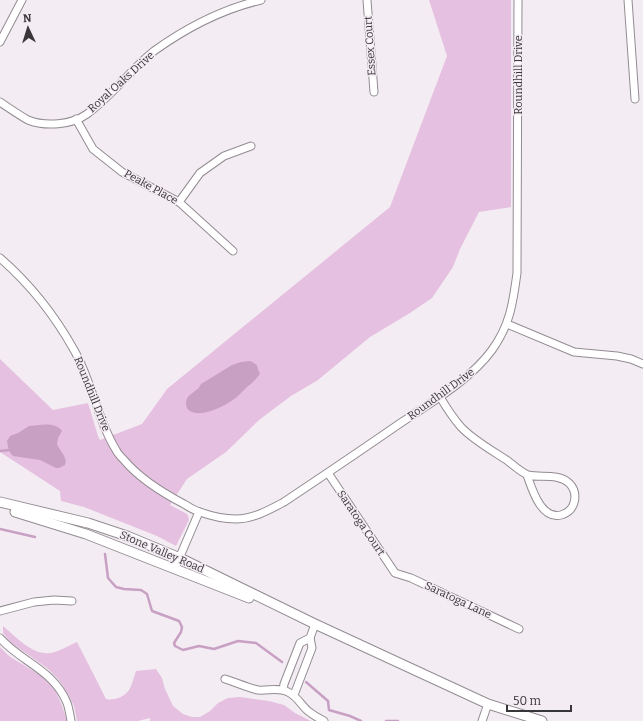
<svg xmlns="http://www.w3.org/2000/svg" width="643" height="721" font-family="Bitter,serif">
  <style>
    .green { fill: #e5c0e0 }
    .water { fill: #c8a0c3 }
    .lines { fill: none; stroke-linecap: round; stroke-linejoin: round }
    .stream { stroke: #c8a0c3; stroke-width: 2.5 }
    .minor-casing { stroke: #938c92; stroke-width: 9 }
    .tertiary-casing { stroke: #938c92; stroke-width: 11 }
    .minor { stroke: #fff; stroke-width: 7 }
    .tertiary { stroke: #fff; stroke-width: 9 }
    .labels { text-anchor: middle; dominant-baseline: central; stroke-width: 3; stroke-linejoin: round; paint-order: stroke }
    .street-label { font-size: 11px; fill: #393639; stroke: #f4ecf3 }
  </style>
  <rect width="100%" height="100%" fill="#f4ecf3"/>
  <g class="green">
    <polygon points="429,0 511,0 511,207 479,212 460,249 453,267 432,298 410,313 370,337 318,380 291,396 259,420 226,452 187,479 170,505 187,514 188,516 189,520 176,546 157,536 84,507 61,501 60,491 0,452 0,359 53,410 88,403 98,436 100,440 142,424 167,389 390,207 447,56"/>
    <path d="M3,626C16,637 33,656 51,653C58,652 70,645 77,642L100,687L106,699C114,701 124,697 129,690C132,685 134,677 136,671L156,669L162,678L165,689L173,706L183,714L192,717H200L210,711L218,703L228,698L240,697L269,701L284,705L295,713L311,721H150V718L138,721H77L74,706L64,687L58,679L47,668L10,642L3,633Z"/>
    <path d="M0,647C3,650 6,653 9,656C24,666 43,674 54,689C60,698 64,711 67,721H0Z"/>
  </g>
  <g class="water">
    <path d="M250,361C261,366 255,366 260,373C257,379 251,384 246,388C243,391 240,394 237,397C227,405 205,417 192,412C187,410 186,407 186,402C187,393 198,392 201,384L232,365L241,362Z"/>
    <path d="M39,425C47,424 57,424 62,431L58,438L57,444C60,452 68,457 65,465L59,468H56L40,460L13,456C8,451 8,446 7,441L10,436L18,433L29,426Z"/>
  </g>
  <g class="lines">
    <g class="stream">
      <polyline points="0,451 9,450"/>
      <polyline points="0,529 35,537"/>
      <polyline points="105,554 108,578 116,587 124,589 141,590 147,594 152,611 179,621 182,627 181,632 174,643 175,646 183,650 199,646 214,649 238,641 256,643 282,662"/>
      <polyline points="306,682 328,701 329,710 350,716 361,721"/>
      <polyline points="386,721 398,721"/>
    </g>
    <defs>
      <g id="minor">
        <polyline points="367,0 374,92"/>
        <polyline points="628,0 635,99"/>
        <polyline points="0,42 22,0"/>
        <path d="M0,102C9,108 19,115 28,120C45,127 72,125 87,114C112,96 130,70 154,51C186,28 223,9 261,0"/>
        <polyline points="76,119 93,149 122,172 179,202 233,251"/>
        <polyline points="179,202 200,173 224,156 251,146"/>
        <path d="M0,258C30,284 55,316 74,350C92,381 97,419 116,450C118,454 121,457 124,460C140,479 161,492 184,504C189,507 195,511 200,512C211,516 224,519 236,519C253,519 269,510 284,502C323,476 363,449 402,422C432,402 471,379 492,350C510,325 513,303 517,273L518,0"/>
        <polyline points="507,324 574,352 617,356 631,359 643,364"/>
        <path d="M440,397C446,407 453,418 461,427C473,440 493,451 508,461C513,465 522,473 528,475C541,478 558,473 569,483C579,493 576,511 561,515C541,520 532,489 527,475"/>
        <polyline points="328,473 395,573 411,578 519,629"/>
        <polyline points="175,568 199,512"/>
        <polyline points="0,611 34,602 54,600 72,601"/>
        <path d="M0,638C21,662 54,670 67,703C69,708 70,715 71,721"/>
        <path d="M225,679C235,682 248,688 258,690C268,691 279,687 288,692C297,696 301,705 308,711C313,715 318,718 324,721"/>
        <polyline points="283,690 284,684 300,643 310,638 315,624"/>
        <polyline points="294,695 312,648 310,638"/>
        <polyline points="482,721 488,704"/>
      </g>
      <g id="tertiary">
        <polyline points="0,502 88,523 127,536 180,558 315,624 488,704 542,721"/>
        <polyline points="15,512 86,534 249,598"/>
      </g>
    </defs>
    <use href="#minor" class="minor-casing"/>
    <use href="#tertiary" class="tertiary-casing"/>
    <use href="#minor" class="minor"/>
    <use href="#tertiary" class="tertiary"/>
  </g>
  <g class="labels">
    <g class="street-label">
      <text transform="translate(370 46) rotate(-94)">Essex Court</text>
      <text transform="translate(518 75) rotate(-90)">Roundhill Drive</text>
      <text transform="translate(121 82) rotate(-42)">Royal Oaks Drive</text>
      <text transform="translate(151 187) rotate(29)">Peake Place</text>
      <text transform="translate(92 394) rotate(68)">Roundhill Drive</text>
      <text transform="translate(441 394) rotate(-36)">Roundhill Drive</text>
      <text transform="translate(361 523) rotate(56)">Saratoga Court</text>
      <text transform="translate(162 552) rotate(23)">Stone Valley Road</text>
      <text transform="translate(458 600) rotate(25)">Saratoga Lane</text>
    </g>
  </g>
  <g transform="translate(28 28) rotate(356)" stroke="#f4ecf3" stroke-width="3" paint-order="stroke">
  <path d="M0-3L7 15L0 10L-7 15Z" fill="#393639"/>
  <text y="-6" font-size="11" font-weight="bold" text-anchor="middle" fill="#393639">N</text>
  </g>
  <path d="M507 705v6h64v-6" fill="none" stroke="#393639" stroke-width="2"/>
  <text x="513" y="705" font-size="12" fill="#393639" stroke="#f4ecf3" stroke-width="3" paint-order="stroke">50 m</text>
</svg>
